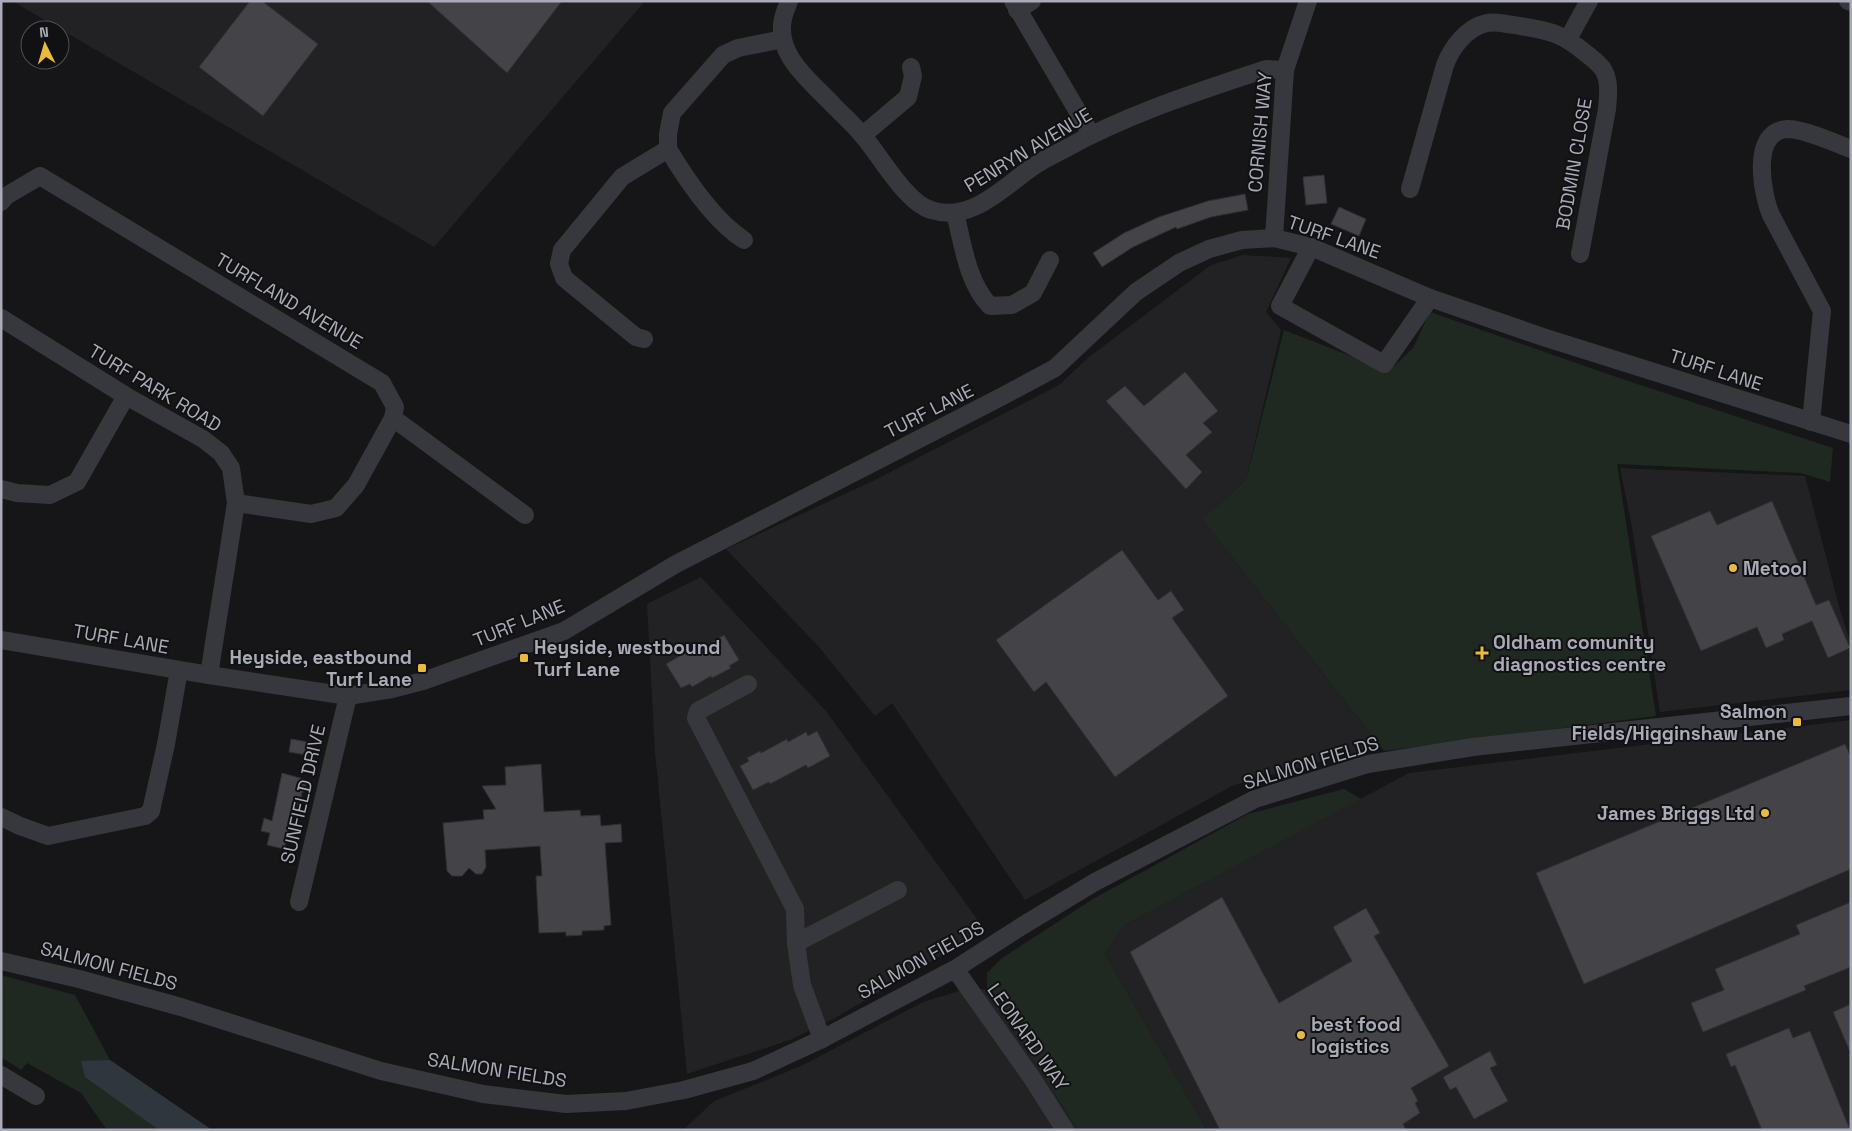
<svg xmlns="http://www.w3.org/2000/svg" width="1852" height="1131" font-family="'Space Grotesk',sans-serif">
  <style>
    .built { fill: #222225 }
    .green { fill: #202822 }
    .water { fill: #2f363d }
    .building { fill: #434348; stroke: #303034 }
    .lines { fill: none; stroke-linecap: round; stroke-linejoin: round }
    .minor { stroke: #37383d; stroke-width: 18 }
    .poi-dot { fill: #ebb93b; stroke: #111113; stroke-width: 2 }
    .labels { text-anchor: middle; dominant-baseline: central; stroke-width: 4; stroke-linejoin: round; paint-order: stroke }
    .street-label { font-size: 19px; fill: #a9acb7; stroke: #111113 }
    .poi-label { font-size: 19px; font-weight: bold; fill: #a9acb7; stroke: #111113; text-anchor: start }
  </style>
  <rect width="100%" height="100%" fill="#161618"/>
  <g class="built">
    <polygon points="12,1 645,1 434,247"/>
    <polygon points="1243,255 1291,258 1266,312 1281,330 1246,480 1202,519 1380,746 1234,785 1025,900 892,703 875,716 819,647 726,549 875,480 1059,385 1089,357 1211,265"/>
    <polygon points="1620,468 1805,476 1840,610 1851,644 1851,690 1660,712 1632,527"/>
    <polygon points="701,577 826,711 985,930 835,1018 790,1040 687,1074 655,752 647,604"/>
    <polygon points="1851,720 1851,1130 1207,1130 1105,954 1123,926 1409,773"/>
    <polygon points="987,989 1078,1130 683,1130 714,1101 801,1066 923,1002 962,990"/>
  </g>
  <g class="green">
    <polygon points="1430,312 1622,379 1833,448 1830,482 1801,473 1617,464 1656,716 1384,751 1202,519 1246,480 1284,330 1389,371 1413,348"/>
    <polygon points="1344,789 1361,799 1123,926 1105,954 1207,1130 1078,1130 987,989 987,973 1002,958 1093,899 1248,814"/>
    <polygon points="1,975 75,995 110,1060 212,1130 107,1130 81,1093 27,1063 21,1070 1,1057"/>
  </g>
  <polygon class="water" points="110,1060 212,1130 159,1130 85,1077 81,1061"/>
  <g class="building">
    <polygon points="250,1 262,1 318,44 263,116 199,67"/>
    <polygon points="427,1 562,1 507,73"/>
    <polygon points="1324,175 1327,203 1306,205 1303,177"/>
    <polygon points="1245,194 1248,210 1211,217 1177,229 1176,227 1133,247 1102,267 1093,253 1124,233 1159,217 1208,201"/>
    <polygon points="1339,207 1366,219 1359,236 1331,224"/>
    <polygon points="1185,372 1218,411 1203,423 1212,432 1186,455 1202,472 1186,489 1106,401 1125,386 1144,406"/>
    <polygon points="1772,501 1816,605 1829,600 1850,648 1828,658 1812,621 1782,634 1784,640 1766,648 1757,627 1701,651 1651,536 1710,511 1717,525"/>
    <polygon points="1122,550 1158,600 1171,591 1184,610 1172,618 1228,696 1115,777 1046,682 1034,692 996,640"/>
    <polygon points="724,635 739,660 729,666 731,668 712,678 711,676 692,687 690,684 681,688 666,664 688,651 691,655"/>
    <polygon points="817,731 830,756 808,768 806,765 770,784 769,782 753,790 740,766 749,761 747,758 760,751 761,753 787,739 788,742 806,732 808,736"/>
    <polygon points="291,739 314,743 312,756 289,752"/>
    <polygon points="1845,744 1851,757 1851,869 1584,984 1536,873"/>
    <polygon points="541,764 544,812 580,810 581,816 600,815 601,826 621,824 622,842 605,843 611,925 604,926 604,930 582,931 582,935 566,936 566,932 539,933 536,876 542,876 540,846 485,850 486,867 482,874 476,874 469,868 462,876 452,876 447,871 443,823 484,819 483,810 496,809 482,786 506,785 505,767"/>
    <polygon points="282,773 307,780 304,792 302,792 298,814 293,812 284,849 267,845 270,833 261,831 264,818 272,821"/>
    <polygon points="1222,897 1279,1003 1352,961 1333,927 1366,908 1380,933 1374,936 1449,1066 1411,1088 1418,1101 1415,1103 1420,1113 1403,1124 1406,1130 1220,1130 1130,952"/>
    <polygon points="1851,902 1851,967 1804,986 1806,990 1703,1032 1691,1003 1724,990 1715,969 1800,934 1796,925"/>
    <polygon points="1851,1004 1851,1054 1833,1012"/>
    <polygon points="1789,1028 1793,1038 1810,1031 1850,1130 1762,1130 1735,1065 1731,1067 1726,1054"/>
    <polygon points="1490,1051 1497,1065 1490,1068 1508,1101 1474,1119 1456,1087 1450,1090 1443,1077"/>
  </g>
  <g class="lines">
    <g class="minor">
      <path d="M789,1C787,7 784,13 783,19C775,56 812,82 834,106C844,116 854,125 863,136C880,155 906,203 931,210C972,223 1003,187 1034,166C1043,160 1053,155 1063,150C1127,114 1197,92 1266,69L1285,70"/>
      <polyline points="1013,1 1091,134"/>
      <polyline points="1848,1 1851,2"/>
      <polyline points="1017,10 1032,1"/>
      <polyline points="1568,39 1589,1"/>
      <polyline points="863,135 908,97 913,76 911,67"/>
      <path d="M668,149C686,179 714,221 744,240"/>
      <path d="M1410,189L1445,65C1452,47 1467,27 1487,23C1496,21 1505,24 1514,25C1549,31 1559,31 1588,55C1593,59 1601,65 1604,71C1610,82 1608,97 1607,109L1580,254"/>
      <polyline points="1,202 6,196 40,176 382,383 395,407 393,418 356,485 336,508 311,514 236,503"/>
      <path d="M955,213C963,244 967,282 990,306L1012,305L1033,293L1050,260"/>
      <polyline points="1274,238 1285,70 1308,1"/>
      <polyline points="1311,247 1280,306 1384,364 1430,298"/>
      <polyline points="1,318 126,396 203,439 221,453 231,468 236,503 209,675"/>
      <polyline points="644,339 636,337 564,278 559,264 562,250 622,177 668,149 668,134 672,113 723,55 738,48 783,39"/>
      <polyline points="393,418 525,515"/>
      <path d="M1811,422L1822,311L1771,215C1762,194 1750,130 1788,129C1804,129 1835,143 1851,149"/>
      <polyline points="1,489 17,493 50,495 77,482 126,396"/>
      <polyline points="1,640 209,675 348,696 392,689 423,681 564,631 676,564 1001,397 1055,368 1136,292 1179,263 1209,249 1242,240 1274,238 1311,247 1430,298 1543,337 1851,434"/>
      <polyline points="748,684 698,711 696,718 795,909 796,943 802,985 822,1039"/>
      <polyline points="1,817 20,826 48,836 145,816 151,811 166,744 179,670"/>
      <polyline points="299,902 348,696"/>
      <polyline points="796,943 898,890"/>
      <polyline points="1,961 79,979 181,1007 381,1071 483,1094 566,1104 626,1101 684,1090 753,1071 822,1039 955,969 1022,926 1095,882 1255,799 1368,764 1473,747 1851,706"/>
      <polyline points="955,969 1032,1078 1065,1130"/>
      <polyline points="1,1075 36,1096"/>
    </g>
  </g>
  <g class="poi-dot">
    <circle cx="1733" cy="568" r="5"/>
    <path d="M1479.5 645.5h5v5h5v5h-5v5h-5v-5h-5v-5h5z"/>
    <rect x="519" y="653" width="10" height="10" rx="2.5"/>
    <rect x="417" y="663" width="10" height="10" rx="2.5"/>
    <rect x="1792" y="717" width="10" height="10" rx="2.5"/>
    <circle cx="1765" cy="813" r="5"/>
    <circle cx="1301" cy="1035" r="5"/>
  </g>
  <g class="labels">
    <g class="street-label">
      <text transform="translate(1260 132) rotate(-85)">CORNISH WAY</text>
      <text transform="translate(1028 150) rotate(-31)">PENRYN AVENUE</text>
      <text transform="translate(1574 164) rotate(-80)">BODMIN CLOSE</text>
      <text transform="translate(1334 237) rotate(19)">TURF LANE</text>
      <text transform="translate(289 301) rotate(31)">TURFLAND AVENUE</text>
      <text transform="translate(1716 370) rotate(18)">TURF LANE</text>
      <text transform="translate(155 388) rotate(31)">TURF PARK ROAD</text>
      <text transform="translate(929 411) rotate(-27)">TURF LANE</text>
      <text transform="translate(519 623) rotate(-22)">TURF LANE</text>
      <text transform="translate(121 639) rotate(10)">TURF LANE</text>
      <text transform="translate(1311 763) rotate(-17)">SALMON FIELDS</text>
      <text transform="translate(303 794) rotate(-77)">SUNFIELD DRIVE</text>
      <text transform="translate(921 960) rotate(-29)">SALMON FIELDS</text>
      <text transform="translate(109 966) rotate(15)">SALMON FIELDS</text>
      <text transform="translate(1028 1037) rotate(55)">LEONARD WAY</text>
      <text transform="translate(497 1070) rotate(9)">SALMON FIELDS</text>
    </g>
    <g class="poi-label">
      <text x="1743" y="568">Metool</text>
      <text x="1493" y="642">Oldham comunity<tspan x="1493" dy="22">diagnostics centre</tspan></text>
      <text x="534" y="647">Heyside, westbound<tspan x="534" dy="22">Turf Lane</tspan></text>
      <text x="412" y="657" text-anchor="end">Heyside, eastbound<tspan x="412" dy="22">Turf Lane</tspan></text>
      <text x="1787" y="711" text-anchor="end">Salmon<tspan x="1787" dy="22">Fields/Higginshaw Lane</tspan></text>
      <text x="1755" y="813" text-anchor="end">James Briggs Ltd</text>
      <text x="1311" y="1024">best food<tspan x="1311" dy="22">logistics</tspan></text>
    </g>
  </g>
  <rect width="1852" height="1131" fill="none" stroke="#a9acb7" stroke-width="5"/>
  <g transform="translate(45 45) rotate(355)"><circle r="24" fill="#111113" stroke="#4e4f55"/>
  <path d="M0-4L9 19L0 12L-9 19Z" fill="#ebb93b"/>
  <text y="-8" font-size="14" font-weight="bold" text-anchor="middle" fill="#a9acb7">N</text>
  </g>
</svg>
